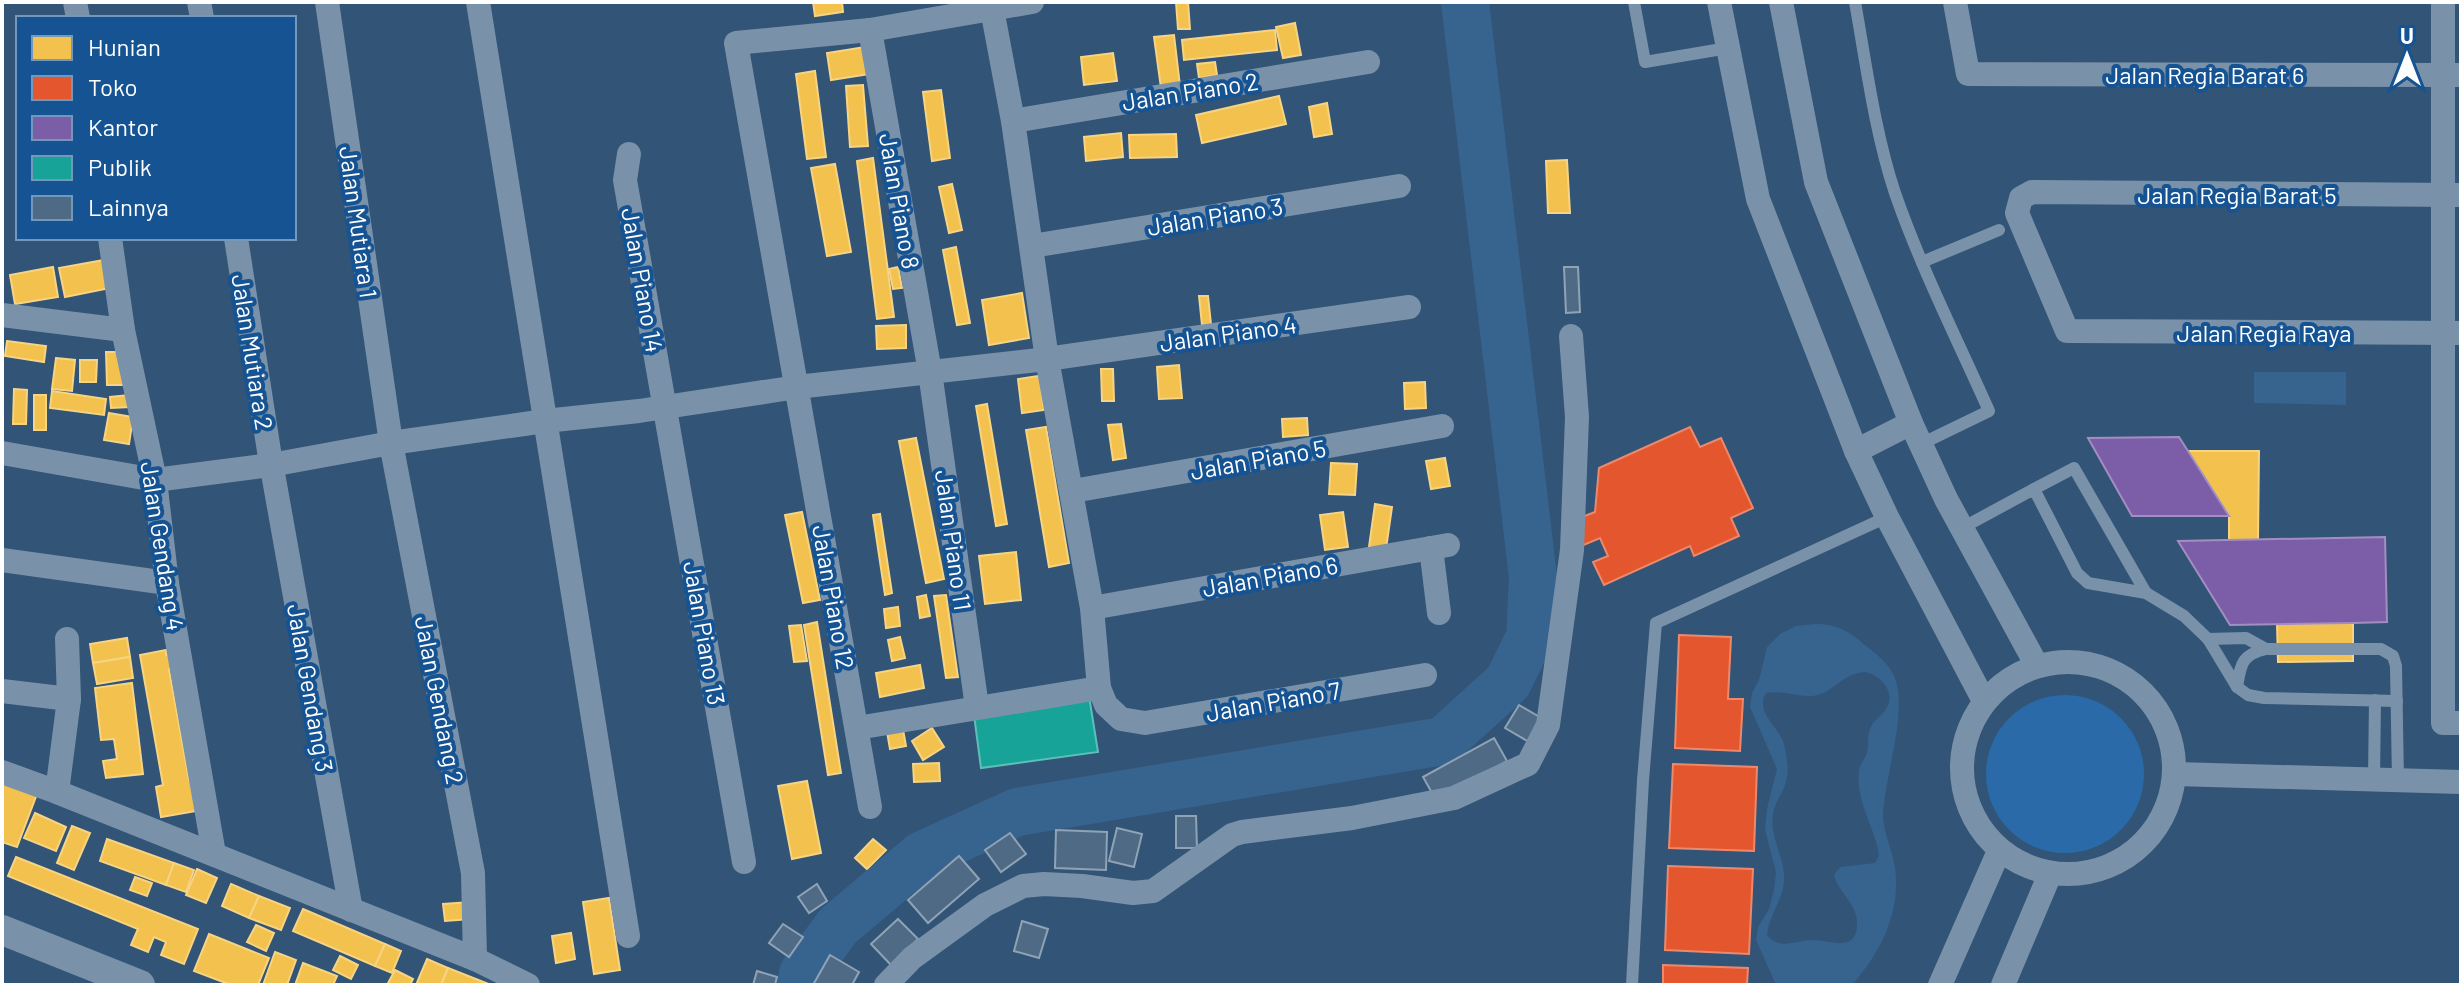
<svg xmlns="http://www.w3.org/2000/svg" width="2463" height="987" font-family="Barlow,sans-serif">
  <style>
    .green { fill: #2a6aa8 }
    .water { fill: #37638f; fill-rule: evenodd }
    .homes { fill: #f2c14e; stroke: #f6d483; stroke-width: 2 }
    .shops { fill: #e4572e; stroke: #ec896d; stroke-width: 2 }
    .offices { fill: #7b5ea7; stroke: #a38ec1; stroke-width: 2 }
    .public { fill: #17a398; stroke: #5dbfb7; stroke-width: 2 }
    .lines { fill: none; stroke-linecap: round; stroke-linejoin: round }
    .river { stroke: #37638f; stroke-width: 48 }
    .building { fill: #4f6a85; stroke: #8fa3b6; stroke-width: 2 }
    .service { stroke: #7a92a9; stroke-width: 12 }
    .minor { stroke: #7a92a9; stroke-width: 24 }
    .tertiary { stroke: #7a92a9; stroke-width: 30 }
    .labels { text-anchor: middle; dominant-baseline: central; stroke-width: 8; stroke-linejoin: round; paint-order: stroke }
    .street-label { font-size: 24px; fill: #fff; stroke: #165392 }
  </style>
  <rect width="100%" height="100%" fill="#325476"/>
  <circle class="green" cx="2065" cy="774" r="79"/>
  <g class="water">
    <polygon points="2254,372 2346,372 2346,405 2254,403"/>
    <path d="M1816,624C1837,624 1849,631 1865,645C1876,654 1888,662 1894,676C1909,709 1885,775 1883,815C1883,830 1891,847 1894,862C1903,908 1882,951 1852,985H1776L1756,940L1758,927L1769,909L1774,890L1776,872L1765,830L1767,809L1777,769L1750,707L1752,693L1759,680L1767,647L1780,634L1796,626ZM1865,672C1880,675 1897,692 1886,709C1881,717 1874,719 1870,729C1867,736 1869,745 1867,753C1865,759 1860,764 1859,770C1855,802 1876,828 1879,856L1875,863L1840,867L1834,875C1838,893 1858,903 1857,925C1856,953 1830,940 1813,940C1796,940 1780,951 1767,935C1769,916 1782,901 1784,882C1786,859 1769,837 1773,814C1777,793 1791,788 1787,761C1786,753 1785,744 1781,737C1773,722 1756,710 1766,693C1782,690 1797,697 1812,696C1834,694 1840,674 1865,672Z"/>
  </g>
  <g class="homes">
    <polygon points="813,2 842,2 843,12 815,16"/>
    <polygon points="1176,2 1188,2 1190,29 1178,29"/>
    <polygon points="1295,23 1301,55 1283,58 1276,27"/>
    <polygon points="1275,30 1277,50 1184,60 1182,40"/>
    <polygon points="1174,35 1180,86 1161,88 1154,37"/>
    <polygon points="872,46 876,73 831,80 827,53"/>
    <polygon points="1113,53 1117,81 1084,85 1081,57"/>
    <polygon points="1215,62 1217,75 1199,78 1197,64"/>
    <polygon points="815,71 826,157 807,159 796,74"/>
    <polygon points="863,85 868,146 850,147 846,86"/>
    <polygon points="941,90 950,158 932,161 923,92"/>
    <polygon points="1279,96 1286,124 1202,143 1196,115"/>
    <polygon points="1327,103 1332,134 1314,137 1309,107"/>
    <polygon points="1121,133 1123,157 1086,161 1084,137"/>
    <polygon points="1176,134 1177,157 1130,158 1129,135"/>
    <polygon points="873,158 894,317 877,319 857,161"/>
    <polygon points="1567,160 1570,213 1548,213 1546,161"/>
    <polygon points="835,164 851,252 827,256 811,168"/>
    <polygon points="952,184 962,230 949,233 939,187"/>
    <polygon points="956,247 970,323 957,325 943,250"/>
    <polygon points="104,260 110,288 65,297 59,268"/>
    <polygon points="53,267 58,297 15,304 10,275"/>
    <polygon points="898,267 902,288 893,289 889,269"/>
    <polygon points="1022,293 1029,338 989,345 982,300"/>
    <polygon points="1199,296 1208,296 1211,324 1202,325"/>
    <polygon points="906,325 906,348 877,349 876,326"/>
    <polygon points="7,341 46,346 44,362 5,356"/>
    <polygon points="106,352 126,352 126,385 107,385"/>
    <polygon points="56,358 75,360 72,391 52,389"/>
    <polygon points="80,360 97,360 96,382 80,382"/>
    <polygon points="1179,365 1182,398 1159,399 1157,367"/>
    <polygon points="1101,369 1113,369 1114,401 1102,401"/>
    <polygon points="1039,376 1044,410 1022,413 1018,379"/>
    <polygon points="1425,382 1426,408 1405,409 1404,383"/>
    <polygon points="14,389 27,390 26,424 13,424"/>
    <polygon points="52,391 106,399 104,415 50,408"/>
    <rect x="34" y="395" width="12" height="35"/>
    <polygon points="129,395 130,407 111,408 110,397"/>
    <polygon points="987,404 1007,524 996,526 976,406"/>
    <polygon points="109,413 133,417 129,444 104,440"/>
    <polygon points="1307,418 1308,435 1283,437 1282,419"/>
    <polygon points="1121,424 1126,458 1113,460 1108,425"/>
    <polygon points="1046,427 1069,563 1049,567 1026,430"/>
    <polygon points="916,438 944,579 926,583 899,441"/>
    <polygon points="2188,451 2259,451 2258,540 2229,540 2229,516"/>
    <polygon points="1445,458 1450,486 1431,489 1426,461"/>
    <polygon points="1331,463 1357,464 1355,495 1329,494"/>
    <polygon points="1375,504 1392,507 1386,549 1369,547"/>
    <polygon points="802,512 820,600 803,603 785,515"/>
    <polygon points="1343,512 1348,547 1325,550 1320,515"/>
    <polygon points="880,514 892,593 885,595 873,515"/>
    <polygon points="1016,552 1021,600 985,604 979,556"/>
    <polygon points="926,595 930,616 920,618 917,597"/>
    <polygon points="946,595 958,677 946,678 934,596"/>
    <polygon points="898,607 900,626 886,628 884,609"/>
    <polygon points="817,622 841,773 828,775 804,625"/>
    <polygon points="2353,623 2353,661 2278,662 2277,624"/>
    <polygon points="801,625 807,661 794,662 789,626"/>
    <polygon points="900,637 905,658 892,661 888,640"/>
    <polygon points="127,638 130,657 93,663 90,644"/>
    <polygon points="166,650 166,655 177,653 180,667 169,669 189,780 196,780 202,810 161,817 156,787 163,785 140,655"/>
    <polygon points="130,657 133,678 97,684 93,663"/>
    <polygon points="920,665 924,688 880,697 876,673"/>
    <polygon points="132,683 143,774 106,778 103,761 117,759 114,739 101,740 95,688"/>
    <polygon points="902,724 906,746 890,749 886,726"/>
    <polygon points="932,728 944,747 923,760 912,741"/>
    <polygon points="939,763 940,781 914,782 913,764"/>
    <polygon points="807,781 821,853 792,859 778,786"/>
    <polygon points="2,783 37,794 17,847 2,842"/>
    <polygon points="35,813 66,827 56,851 24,838"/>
    <polygon points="72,826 90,833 74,870 57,863"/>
    <polygon points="107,839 174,863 166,885 100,861"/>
    <polygon points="873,839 886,850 867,869 855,858"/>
    <polygon points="16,857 198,929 184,964 161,955 166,942 154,937 148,952 131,945 138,929 8,876"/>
    <polygon points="174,863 194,870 186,892 166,885"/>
    <polygon points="197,869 217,878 206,903 186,895"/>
    <polygon points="135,877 152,883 147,896 130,890"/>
    <polygon points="231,884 259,896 249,918 222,906"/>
    <polygon points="259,896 290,908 281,930 249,918"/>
    <polygon points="609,898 620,970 594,974 583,902"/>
    <polygon points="470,902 471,919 445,921 443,904"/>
    <polygon points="303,909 385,944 375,966 293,931"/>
    <polygon points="256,925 274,933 266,951 247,942"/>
    <polygon points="571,933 575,959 556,963 552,936"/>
    <polygon points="209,934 269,958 258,985 231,985 194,971"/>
    <polygon points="385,944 401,951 392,973 375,966"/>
    <polygon points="275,952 296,960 287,985 263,985"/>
    <polygon points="340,956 358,965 351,979 333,970"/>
    <polygon points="427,959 448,968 441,985 416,985"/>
    <polygon points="303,963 337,976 333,985 295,985"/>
    <polygon points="448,968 491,985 441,985"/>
    <polygon points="395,970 413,979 410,985 387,985"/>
  </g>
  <g class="shops">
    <polygon points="1690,427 1700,447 1721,438 1753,508 1731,518 1739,536 1694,556 1690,546 1604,585 1593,562 1608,556 1600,538 1579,547 1582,517 1595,512 1599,468"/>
    <polygon points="1679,635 1731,637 1728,699 1743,699 1740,751 1675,748"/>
    <polygon points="1673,764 1757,767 1754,851 1669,848"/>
    <polygon points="1668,866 1753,869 1749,954 1665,950"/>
    <polygon points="1663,965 1748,968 1747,985 1663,985"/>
  </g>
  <g class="offices">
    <polygon points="2179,437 2188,451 2229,516 2132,516 2088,438"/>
    <polygon points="2385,537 2387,622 2353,623 2230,625 2178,541"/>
  </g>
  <polygon class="public" points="1089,696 1098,752 981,768 974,715"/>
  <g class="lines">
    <polyline class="river" points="801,985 803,973 838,926 922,855 1017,812 1443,741 1508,682 1530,637 1533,577 1465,2"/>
  </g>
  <g class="building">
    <polygon points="1564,267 1578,267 1580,312 1566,313"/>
    <polygon points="1519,705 1543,719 1529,742 1505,728"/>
    <polygon points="1494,738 1507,761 1436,800 1423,777"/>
    <polygon points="1176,816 1196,816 1197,848 1176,848"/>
    <polygon points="1117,828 1142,834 1134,867 1109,861"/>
    <polygon points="1056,830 1107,832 1106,870 1055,868"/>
    <polygon points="1010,833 1026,854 1001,872 985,850"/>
    <polygon points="959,856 979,879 928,923 908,900"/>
    <polygon points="817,884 827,901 809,913 798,897"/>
    <polygon points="898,919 918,939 891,965 871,944"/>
    <polygon points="1022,921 1048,929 1039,958 1014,951"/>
    <polygon points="783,924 803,937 789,957 769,943"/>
    <polygon points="830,955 859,972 852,985 813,985"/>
    <polygon points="757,971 777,977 775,985 753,985"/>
  </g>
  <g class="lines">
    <g class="service">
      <polyline points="1634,2 1645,62 1728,48"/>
      <path d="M1855,2C1866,64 1875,133 1895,193C1921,268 1957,339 1989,411L1921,444"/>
      <polyline points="1922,262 1999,230"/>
      <polyline points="2034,489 2074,468 2146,593"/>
      <polyline points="1962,528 2034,489 2077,573 2088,583 2146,593 2184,616 2208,639 2237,687 2248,695 2264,698 2397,701"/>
      <polyline points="2208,639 2246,638 2266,649"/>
      <path d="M2237,687C2241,664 2241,655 2266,649H2381L2393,656L2396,666L2398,780"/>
      <polyline points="2374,780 2375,700"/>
      <polyline points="1632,985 1643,780 1656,623 1887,517"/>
    </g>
    <g class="minor">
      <polyline points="75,2 78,18"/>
      <polyline points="199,2 202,18"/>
      <polyline points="327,2 391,443 473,873 475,959"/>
      <polyline points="478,2 628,936"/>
      <polyline points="1719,2 1758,199 1856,451 1887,517 1984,701"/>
      <polyline points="1781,2 1816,182 1911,423 1946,499 2036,664"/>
      <polyline points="1955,2 1968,74 2461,75"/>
      <polyline points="2443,2 2443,723 2461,723"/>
      <polyline points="992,9 1013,121 1047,359 1092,608 1099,688 1106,705 1121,719 1145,723 1425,675"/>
      <polyline points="870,30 930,372 977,707"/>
      <polyline points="1013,121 1368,62"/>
      <polyline points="629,154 625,180 744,862"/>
      <polyline points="2461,195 2032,192 2021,198 2017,213 2067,331 2461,333"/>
      <polyline points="110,238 123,330 155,480 167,583 214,854"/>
      <polyline points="236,238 269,451 351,910"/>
      <polyline points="1032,246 1399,186"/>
      <polyline points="2,315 123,330"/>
      <polyline points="1856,451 1911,423"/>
      <polyline points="2,453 155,480 271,465 391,443 545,421 639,411 797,387 1047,359 1409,307"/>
      <polyline points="1073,491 1442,426"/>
      <polyline points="1431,548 1439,613"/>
      <polyline points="2,560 167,583"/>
      <polyline points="1092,608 1448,545"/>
      <circle cx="2068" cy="768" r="106"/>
      <polyline points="2,691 69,699"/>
      <polyline points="857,728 1099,688"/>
      <polyline points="2,772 57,792 69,699 67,639"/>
      <polyline points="2175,774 2461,782"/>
      <polyline points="57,792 475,959 528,985"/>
      <polyline points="870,807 736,43 870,30 1032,2"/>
      <polyline points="886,985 912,958 985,905 1023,886 1044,884 1082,886 1133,893 1153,891 1232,835 1242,832 1352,818 1454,798 1528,764 1548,725 1572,550 1577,417 1571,336"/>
      <polyline points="1940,985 1999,851"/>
      <polyline points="2003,985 2050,874"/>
    </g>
    <polyline class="tertiary" points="2,930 140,985"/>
  </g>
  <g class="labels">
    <g class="street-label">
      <text x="2205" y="74">Jalan Regia Barat 6</text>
      <text transform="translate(1190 91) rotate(-9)">Jalan Piano 2</text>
      <text x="2237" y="194">Jalan Regia Barat 5</text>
      <text transform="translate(900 201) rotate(80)">Jalan Piano 8</text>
      <text transform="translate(1215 216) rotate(-9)">Jalan Piano 3</text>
      <text transform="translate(359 222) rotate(82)">Jalan Mutiara 1</text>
      <text transform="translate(643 280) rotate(80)">Jalan Piano 14</text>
      <text x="2264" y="332">Jalan Regia Raya</text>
      <text transform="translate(1228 333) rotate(-8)">Jalan Piano 4</text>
      <text transform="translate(253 352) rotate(81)">Jalan Mutiara 2</text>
      <text transform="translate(1258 459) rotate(-10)">Jalan Piano 5</text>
      <text transform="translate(954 540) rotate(82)">Jalan Piano 11</text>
      <text transform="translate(163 546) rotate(81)">Jalan Gendang 4</text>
      <text transform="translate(1270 576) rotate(-10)">Jalan Piano 6</text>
      <text transform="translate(834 597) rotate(80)">Jalan Piano 12</text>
      <text transform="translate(705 633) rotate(80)">Jalan Piano 13</text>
      <text transform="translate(311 688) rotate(80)">Jalan Gendang 3</text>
      <text transform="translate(440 700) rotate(79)">Jalan Gendang 2</text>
      <text transform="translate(1273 701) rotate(-10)">Jalan Piano 7</text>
    </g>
  </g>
  <rect width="2463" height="987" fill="none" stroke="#ffffff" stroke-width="8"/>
  <rect x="16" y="16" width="280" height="224" fill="#165392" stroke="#7398be" stroke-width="2"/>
  <rect x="32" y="36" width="40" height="24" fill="#f2c14e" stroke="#7398be" stroke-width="2"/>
  <text x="88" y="56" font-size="24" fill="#ffffff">Hunian</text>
  <rect x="32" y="76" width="40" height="24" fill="#e4572e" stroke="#7398be" stroke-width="2"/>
  <text x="88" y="96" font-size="24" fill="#ffffff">Toko</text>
  <rect x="32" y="116" width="40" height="24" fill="#7b5ea7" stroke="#7398be" stroke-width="2"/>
  <text x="88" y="136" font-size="24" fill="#ffffff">Kantor</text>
  <rect x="32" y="156" width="40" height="24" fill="#17a398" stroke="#7398be" stroke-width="2"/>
  <text x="88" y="176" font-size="24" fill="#ffffff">Publik</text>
  <rect x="32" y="196" width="40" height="24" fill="#4f6a85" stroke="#7398be" stroke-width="2"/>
  <text x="88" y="216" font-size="24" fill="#ffffff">Lainnya</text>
  <g transform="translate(2407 56)" stroke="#165392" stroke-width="6" paint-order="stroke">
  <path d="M0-6L14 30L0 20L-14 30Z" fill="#ffffff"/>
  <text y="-12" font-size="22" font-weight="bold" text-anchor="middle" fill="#ffffff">U</text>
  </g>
</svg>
